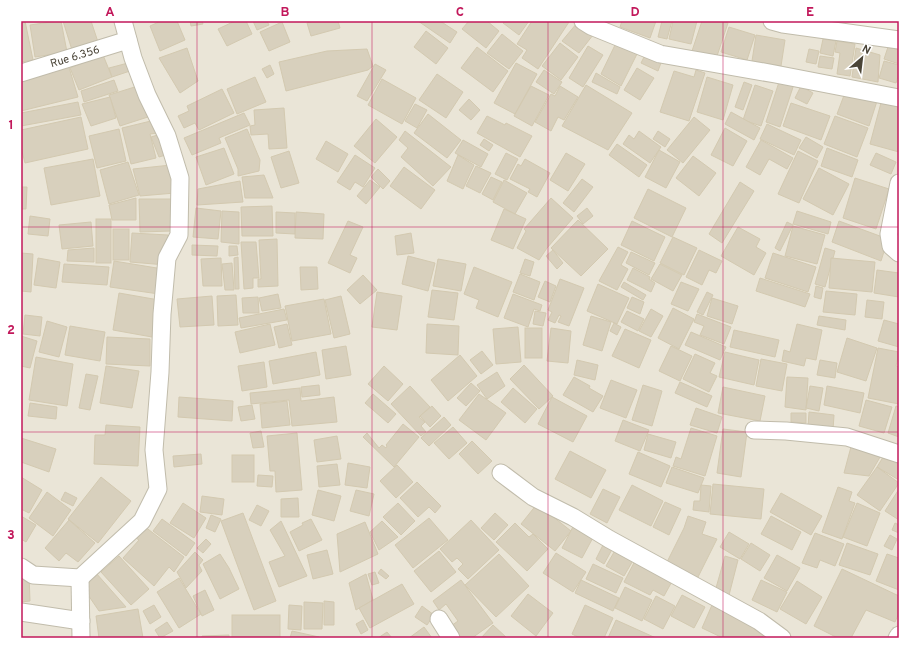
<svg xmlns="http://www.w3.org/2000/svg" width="920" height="659" font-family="Overpass,sans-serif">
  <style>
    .residential { fill: #eae5d7 }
    .building { fill: #d8d0bd; stroke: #d3c9b0 }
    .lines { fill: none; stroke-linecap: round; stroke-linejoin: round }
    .minor-casing { stroke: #c1bcab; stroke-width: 19 }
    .minor { stroke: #fff; stroke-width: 17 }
    .grid { fill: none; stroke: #c2185b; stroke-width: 1; stroke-opacity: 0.55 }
    .labels { text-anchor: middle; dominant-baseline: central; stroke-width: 3; stroke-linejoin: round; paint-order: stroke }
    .street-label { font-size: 11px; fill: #4a4437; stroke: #fff }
    .neatline { fill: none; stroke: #c2185b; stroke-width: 1.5 }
    .grid-label { font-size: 13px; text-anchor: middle; font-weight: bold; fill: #c2185b }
  </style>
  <rect width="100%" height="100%" fill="#f5f3e9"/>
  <polygon class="residential" points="21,21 772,21 899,40 899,638 21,638"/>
  <g class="building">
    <polygon points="21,21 25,21 33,60 21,62"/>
    <polygon points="57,21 61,21 67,52 35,57 30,25"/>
    <polygon points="63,21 91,21 98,42 72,50"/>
    <polygon points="161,21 177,21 185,40 160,51 150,26"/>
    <polygon points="190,21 202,21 203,24 191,26"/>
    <polygon points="235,21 246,21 252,34 227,46 218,29"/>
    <polygon points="253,21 267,21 269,25 257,30"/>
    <polygon points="313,21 338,21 340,28 311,36 307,23"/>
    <polygon points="418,21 440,21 457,32 450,43"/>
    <polygon points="469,21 487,21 499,31 486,48 462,29"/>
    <polygon points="504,21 529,21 519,35 503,23"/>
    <polygon points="532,21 569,22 538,69 522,58 527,50 517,44"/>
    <polygon points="622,21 656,21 650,38 620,27"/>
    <polygon points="662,21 672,21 667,39 658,37"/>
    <polygon points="673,21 697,21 691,44 669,39"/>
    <polygon points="702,21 722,21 728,23 716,59 692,51"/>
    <polygon points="282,22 290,42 269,51 260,32"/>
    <polygon points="577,23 593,35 579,53 562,41"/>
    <polygon points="729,27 755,35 747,60 721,52"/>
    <polygon points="426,31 448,48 436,64 414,47"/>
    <polygon points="502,34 523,51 509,69 487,53"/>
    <polygon points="756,35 785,40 781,66 752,61"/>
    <polygon points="823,39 836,41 833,56 820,53"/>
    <polygon points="837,41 855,44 850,76 837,74 840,53 835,52"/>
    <polygon points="560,43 578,57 561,80 542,66"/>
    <polygon points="616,43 637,54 621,86 601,74"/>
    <polygon points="588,46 603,55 583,87 569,78"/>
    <polygon points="477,47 508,71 493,92 461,68"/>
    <polygon points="888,47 899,50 899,64 884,59"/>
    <polygon points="187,48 198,81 180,93 159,58"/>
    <polygon points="856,48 880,55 878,82 852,77"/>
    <polygon points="367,49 373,66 368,70 286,91 279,62 327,51"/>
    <polygon points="809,49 819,51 816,64 806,62"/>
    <polygon points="646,53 662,60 658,71 641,63"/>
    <polygon points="103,55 112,77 79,90 70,68"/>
    <polygon points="820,56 834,58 832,69 818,67"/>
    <polygon points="884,61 899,65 899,73 896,83 879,78"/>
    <polygon points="128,63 130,71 112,77 109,68"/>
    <polygon points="516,63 537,74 515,114 494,103"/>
    <polygon points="68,64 78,97 21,111 21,78"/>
    <polygon points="375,64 386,70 367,101 357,96"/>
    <polygon points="270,65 274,74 267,78 262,69"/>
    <polygon points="637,68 654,78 640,100 624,90"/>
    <polygon points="544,70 562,82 554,94 536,82"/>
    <polygon points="696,70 705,73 689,121 660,112 674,71 694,77"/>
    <polygon points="596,73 620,87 617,94 592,82"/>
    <polygon points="437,74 463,92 446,118 419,100"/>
    <polygon points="255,77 266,102 237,114 227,89"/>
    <polygon points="707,77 733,85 723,120 697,112"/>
    <polygon points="382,79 416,98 402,124 368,105"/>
    <polygon points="780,79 794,84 780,127 766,122"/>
    <polygon points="114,80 118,91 84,102 81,91"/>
    <polygon points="744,82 752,85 743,110 735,107"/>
    <polygon points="141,85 151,116 120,126 109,95"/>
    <polygon points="586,85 632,113 608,150 562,126"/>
    <polygon points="755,85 773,91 761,126 743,120"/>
    <polygon points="531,86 549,95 532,126 514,116"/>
    <polygon points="560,86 578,97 564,120 558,117 551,131 535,122 551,94 555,96"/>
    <polygon points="801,86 813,93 807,104 795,98"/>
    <polygon points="222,89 234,113 199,130 195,123 184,128 178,116 189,111 187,106"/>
    <polygon points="846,90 877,101 869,126 837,114"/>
    <polygon points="110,97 116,118 91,126 82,104"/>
    <polygon points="469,99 480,110 471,120 459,110"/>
    <polygon points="882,99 899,104 899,152 870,144"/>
    <polygon points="78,102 81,115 21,126 21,113"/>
    <polygon points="791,103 830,116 821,140 783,126"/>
    <polygon points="415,104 427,110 417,128 405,121"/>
    <polygon points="284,108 287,148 269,149 268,134 251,135 250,126 255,125 254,110"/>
    <polygon points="731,112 760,128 754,140 725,124"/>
    <polygon points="244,113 250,125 219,138 221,143 192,155 184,138"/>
    <polygon points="428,114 461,140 447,158 414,133"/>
    <polygon points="487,116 505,125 506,123 532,136 520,157 477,133"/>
    <polygon points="835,116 868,128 857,157 824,144"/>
    <polygon points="81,117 88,149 25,163 21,147 21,130"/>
    <polygon points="694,117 710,130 683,163 667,150"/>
    <polygon points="376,119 397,137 375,163 354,146"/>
    <polygon points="155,120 158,133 150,134 156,158 131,164 122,128"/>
    <polygon points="767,124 801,140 794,155 760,139"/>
    <polygon points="725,128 747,141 733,166 711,155"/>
    <polygon points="119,129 126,161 97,168 89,136"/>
    <polygon points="247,129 260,160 259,171 238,176 238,169 225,138"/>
    <polygon points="405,131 451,167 433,186 401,157 408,148 399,140"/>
    <polygon points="639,131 661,147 650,163 623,144 629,135 634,139"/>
    <polygon points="658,131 670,139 665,147 653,139"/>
    <polygon points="161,134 169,154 159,157 151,137"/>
    <polygon points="806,137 823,147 817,158 799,148"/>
    <polygon points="484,139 493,145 489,151 480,145"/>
    <polygon points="463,140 488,154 481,167 455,153"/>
    <polygon points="761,140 793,158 787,169 769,159 760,175 746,167"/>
    <polygon points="326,141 348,154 338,172 316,159"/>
    <polygon points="617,144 647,165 639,177 609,155"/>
    <polygon points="224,148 234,174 206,185 196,157"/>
    <polygon points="827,148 858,160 852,177 821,166"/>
    <polygon points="659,150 680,162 666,188 645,177"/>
    <polygon points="289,151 299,183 281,188 271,157"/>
    <polygon points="798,151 818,161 799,203 778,194"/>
    <polygon points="506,153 518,159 507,180 495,174"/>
    <polygon points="566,153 585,164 568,191 550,180"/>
    <polygon points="876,153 896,162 891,174 870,165"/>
    <polygon points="355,155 375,168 363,187 355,182 350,190 337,182"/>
    <polygon points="458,155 474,165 463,189 447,181"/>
    <polygon points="693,156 716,173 699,196 676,178"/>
    <polygon points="93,159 100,196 51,205 44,168"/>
    <polygon points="525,159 550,173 537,197 528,192 530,189 510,179 518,164 521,166"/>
    <polygon points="128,162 139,195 109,204 100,170"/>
    <polygon points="171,165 175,193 140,196 133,169"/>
    <polygon points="476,166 491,173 480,193 466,186"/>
    <polygon points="404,167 435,190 421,209 390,186"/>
    <polygon points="819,168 849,184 833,215 803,199"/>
    <polygon points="378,169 390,181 383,189 371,177"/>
    <polygon points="264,175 273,198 245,198 242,177"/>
    <polygon points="491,177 502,182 493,200 482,194"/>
    <polygon points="855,178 889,189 876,229 843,218"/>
    <polygon points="582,179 593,187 574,212 563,203"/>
    <polygon points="370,180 380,187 366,204 357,196"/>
    <polygon points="504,180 527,193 515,214 493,202"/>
    <polygon points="240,181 243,202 197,205 198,189"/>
    <polygon points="740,182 754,191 722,243 709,234"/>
    <polygon points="21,187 27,187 26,209 21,209"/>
    <polygon points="648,189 686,208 672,237 634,218"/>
    <polygon points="136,198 136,220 112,220 109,205"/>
    <polygon points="551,198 573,218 547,248 539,260 517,248 526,231 524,229"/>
    <polygon points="139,199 171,199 172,231 140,232"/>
    <polygon points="272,206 273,236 242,236 241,207"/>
    <polygon points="196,208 221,211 218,239 193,237"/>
    <polygon points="587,208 593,216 583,224 577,216"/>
    <polygon points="504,209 526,219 513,249 491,240"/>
    <polygon points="222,211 239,212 239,244 221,242"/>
    <polygon points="797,211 831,222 828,234 793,224"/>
    <polygon points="276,212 295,213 295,234 276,233"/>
    <polygon points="296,212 324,214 323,239 295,238"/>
    <polygon points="30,216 50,219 48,236 28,234"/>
    <rect x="96" y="219" width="15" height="44"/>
    <polygon points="578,220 608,249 581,276 551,248"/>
    <polygon points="348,221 363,227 350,255 357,258 350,273 328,263"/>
    <polygon points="632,221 665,237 654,261 621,245"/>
    <polygon points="839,221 888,239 881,261 832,242"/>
    <polygon points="91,222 93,246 62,249 59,225"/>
    <polygon points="787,222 793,225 780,251 775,248"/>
    <polygon points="793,226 825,235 817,264 785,256"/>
    <polygon points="738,227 760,239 756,247 766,253 754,275 721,256"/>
    <rect x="113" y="229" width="16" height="31"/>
    <polygon points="132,233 168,235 166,265 130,262"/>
    <polygon points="411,233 414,253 397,255 395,236"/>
    <polygon points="673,237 697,248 684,275 660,263"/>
    <polygon points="277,239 278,286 258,287 258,279 261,279 259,240"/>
    <polygon points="241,242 256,242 259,278 253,278 253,288 244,289"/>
    <polygon points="192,245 218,246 217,256 192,255"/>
    <polygon points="229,246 237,246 238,255 229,256"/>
    <polygon points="618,247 628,252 621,265 628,269 617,290 599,281"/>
    <polygon points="94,248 94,262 67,261 68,250"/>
    <polygon points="825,248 835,251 825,287 815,284"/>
    <polygon points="553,250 563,263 557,269 546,256"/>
    <polygon points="699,250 722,261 716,273 709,270 702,285 686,277"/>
    <polygon points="631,252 655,263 649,275 626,263"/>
    <polygon points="21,253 33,254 31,292 21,291"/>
    <polygon points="773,253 816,267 808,292 765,278"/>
    <polygon points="408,256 435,263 428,291 402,284"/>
    <polygon points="238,257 239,289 235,289 234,258"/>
    <polygon points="38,258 60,262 56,288 34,285"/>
    <polygon points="221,258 222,286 203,286 201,259"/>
    <polygon points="831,258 875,262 872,292 829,288"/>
    <polygon points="438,259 466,264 461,291 433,286"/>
    <polygon points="525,259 534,262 530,276 520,273"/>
    <polygon points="114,261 163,269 159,294 110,287"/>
    <polygon points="232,263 234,290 225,290 222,264"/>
    <polygon points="64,264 109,267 107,285 62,282"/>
    <polygon points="660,264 682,275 673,291 651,279"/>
    <polygon points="300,267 317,267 318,289 301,290"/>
    <polygon points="474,267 512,282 498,317 476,308 479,300 464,294"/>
    <polygon points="633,268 650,277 649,279 655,283 651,292 627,280"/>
    <polygon points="877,270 899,273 899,297 874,293"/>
    <polygon points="520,274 540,282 534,300 513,292"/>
    <polygon points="363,275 377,290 360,304 347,290"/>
    <polygon points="760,278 810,294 805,307 756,291"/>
    <polygon points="560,279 584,288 569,326 558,322 561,316 559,315 555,323 548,320 552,312 548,310"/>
    <polygon points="545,281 556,286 550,302 538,297"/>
    <polygon points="624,282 646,295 643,300 621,287"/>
    <polygon points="681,282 699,289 688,311 671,304"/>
    <polygon points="598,284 629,298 617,324 587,311"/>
    <polygon points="816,286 823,288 821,299 814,297"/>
    <polygon points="432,290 458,293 454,320 428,317"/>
    <polygon points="826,291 857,294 855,315 823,312"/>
    <polygon points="377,292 402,296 397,330 372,327"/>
    <polygon points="707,292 713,295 703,315 697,312"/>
    <polygon points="119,293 159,300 152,337 113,330"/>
    <polygon points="278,294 281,308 262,311 259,298"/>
    <polygon points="513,294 542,305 540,311 534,309 528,327 504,318"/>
    <polygon points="236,295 238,325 218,326 217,296"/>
    <polygon points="212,296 214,325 180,327 177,299"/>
    <polygon points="341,296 350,334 334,338 325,300"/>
    <polygon points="258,297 259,313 243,313 242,298"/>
    <polygon points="632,297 644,302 640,314 627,308"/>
    <polygon points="712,298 738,306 732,324 707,316"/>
    <polygon points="324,299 331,334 292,341 285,306"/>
    <polygon points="867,300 884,302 882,319 865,317"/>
    <polygon points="673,308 694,319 679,349 658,338"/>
    <polygon points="284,309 287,320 241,328 239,318"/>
    <polygon points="651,309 663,316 651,337 639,331"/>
    <polygon points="535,311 546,313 543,326 533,324"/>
    <polygon points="627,311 644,319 638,331 621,322"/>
    <polygon points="697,314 731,327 724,344 700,335 704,326 694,322"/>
    <polygon points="25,315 42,317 40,336 23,334"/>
    <polygon points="591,316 611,322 602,351 583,345"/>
    <polygon points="819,316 846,320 845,330 817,325"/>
    <polygon points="884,320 899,324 899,347 878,341"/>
    <polygon points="47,321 67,327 59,357 39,352"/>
    <polygon points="614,323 621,327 617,335 610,331"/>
    <polygon points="270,324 275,345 240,353 235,332"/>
    <polygon points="287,324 292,345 279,348 274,327"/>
    <polygon points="427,324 459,326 458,355 426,353"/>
    <polygon points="797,324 822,330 816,360 806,358 804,366 782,361 784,350 790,352"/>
    <polygon points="70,326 105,332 100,361 65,355"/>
    <polygon points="518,327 521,362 496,364 493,329"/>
    <rect x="525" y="328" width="17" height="30"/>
    <polygon points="551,328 571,331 568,363 547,361"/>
    <polygon points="625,329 651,340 639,368 612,356"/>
    <polygon points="734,330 779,340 775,357 730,347"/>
    <polygon points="691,332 726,347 720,360 685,345"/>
    <polygon points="21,336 37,341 30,368 21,366"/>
    <polygon points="107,337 150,339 150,366 106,364"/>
    <polygon points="847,338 877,348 866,381 837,372"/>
    <polygon points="346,346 351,375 326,379 322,350"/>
    <polygon points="671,346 692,356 680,381 659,371"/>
    <polygon points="878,348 899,352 896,366 899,367 899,404 868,398"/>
    <polygon points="482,351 493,365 481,374 470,360"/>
    <polygon points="316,352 320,375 273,384 269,361"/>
    <polygon points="725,352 759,360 754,385 719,377"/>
    <polygon points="695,354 715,363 710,373 717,376 709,392 683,379"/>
    <polygon points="460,355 477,376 448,401 431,380"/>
    <polygon points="36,357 73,364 67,406 29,400"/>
    <polygon points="761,359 787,364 782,391 756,386"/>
    <polygon points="577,360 598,365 595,380 574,375"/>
    <polygon points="820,360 837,363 835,378 817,375"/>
    <polygon points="264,362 267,387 242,391 238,366"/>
    <polygon points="524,365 553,396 539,409 510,379"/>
    <polygon points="106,366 139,371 132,408 100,403"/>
    <polygon points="384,366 403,384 388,401 368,384"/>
    <polygon points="497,372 505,386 487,399 477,385"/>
    <polygon points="86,374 98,376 90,410 79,408"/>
    <polygon points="574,377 590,386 589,388 603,396 593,412 563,395"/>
    <polygon points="787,377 808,378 806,410 785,407"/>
    <polygon points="611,380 637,390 626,418 600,408"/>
    <polygon points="680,382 712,396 707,407 675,393"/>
    <polygon points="471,383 480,391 466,406 457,398"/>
    <polygon points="319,385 320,395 302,397 301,387"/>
    <polygon points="643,385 662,391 652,426 632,420"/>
    <polygon points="410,386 430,407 419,417 425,422 421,426 426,432 421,436 391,404"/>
    <polygon points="810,386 823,388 819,411 806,408"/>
    <polygon points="827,386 864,393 860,413 824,405"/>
    <polygon points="723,387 765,396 760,421 718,413"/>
    <polygon points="300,388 301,401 334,397 337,422 292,426 289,400 251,404 250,393"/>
    <polygon points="513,388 537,409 525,423 501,402"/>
    <polygon points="373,394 396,414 388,423 365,403"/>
    <polygon points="479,394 506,413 486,440 459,420"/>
    <polygon points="179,397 233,401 232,421 178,417"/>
    <polygon points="552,397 587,416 573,442 538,424"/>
    <polygon points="866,400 892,407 884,433 859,426"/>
    <polygon points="287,401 290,425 262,428 260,404"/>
    <polygon points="30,403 57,407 56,419 28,416"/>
    <polygon points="252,405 255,419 241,421 238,407"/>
    <polygon points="432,406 441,416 430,427 420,416"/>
    <polygon points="896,406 899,407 899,437 888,433"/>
    <polygon points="696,408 722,417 717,433 690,425"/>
    <polygon points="809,412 834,415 833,430 808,427"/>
    <polygon points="791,413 806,413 806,423 791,422"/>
    <polygon points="444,417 451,425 429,446 421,438"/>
    <polygon points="623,420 649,430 640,451 615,441"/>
    <polygon points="403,424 419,437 394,467 363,437 367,433 379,448 382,445 386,448 387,446 386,445"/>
    <polygon points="106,425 140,427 138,466 94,464 95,435 105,435"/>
    <polygon points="453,427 467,443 449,459 434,443"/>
    <polygon points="691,428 717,436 705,476 673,466 676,457 681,459"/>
    <polygon points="723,429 747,432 741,477 717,473"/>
    <polygon points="261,431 264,447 253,448 250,433"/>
    <polygon points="297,433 302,490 276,492 275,471 270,471 267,436"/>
    <polygon points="648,434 676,442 671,458 644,450"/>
    <polygon points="337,436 341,459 317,462 314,440"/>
    <polygon points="21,438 56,449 49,472 21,462"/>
    <polygon points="472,441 492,461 478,474 459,454"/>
    <polygon points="852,443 883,452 869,476 844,473"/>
    <polygon points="570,451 606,470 591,498 555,479"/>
    <polygon points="638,452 670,466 661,487 629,474"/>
    <polygon points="201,454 202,464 174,467 173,456"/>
    <polygon points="885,454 899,462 899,480 877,467"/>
    <rect x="232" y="455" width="22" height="27"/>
    <polygon points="348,463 370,467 367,488 345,485"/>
    <polygon points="337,464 340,485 319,487 317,466"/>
    <polygon points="397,465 413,482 396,498 380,481"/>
    <polygon points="672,467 704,478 698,493 666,483"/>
    <polygon points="877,467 899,483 880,511 857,495"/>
    <polygon points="258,475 273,476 272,487 257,486"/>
    <polygon points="21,477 42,490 29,513 21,509"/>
    <polygon points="101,477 131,501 98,543 68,519"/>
    <polygon points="417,482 441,506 435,513 429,507 418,517 400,498"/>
    <polygon points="713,484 764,489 761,519 710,514"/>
    <polygon points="632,485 663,501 651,526 619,510"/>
    <polygon points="701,485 711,486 709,512 693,510 694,501 700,501"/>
    <polygon points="838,487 852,492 849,501 855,503 842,539 822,532"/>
    <polygon points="603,489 620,497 607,523 590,514"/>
    <polygon points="899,489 899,520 885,511"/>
    <polygon points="318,490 341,496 334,521 312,515"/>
    <polygon points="356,490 374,494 369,516 350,511"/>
    <polygon points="47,492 71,510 53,536 29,518"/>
    <polygon points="65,492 77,498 73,506 61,500"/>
    <polygon points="781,493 822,516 811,535 770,512"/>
    <polygon points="202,496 224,499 222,515 200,512"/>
    <polygon points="298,498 299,517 281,517 281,499"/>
    <polygon points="665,502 681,509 669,535 653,527"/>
    <polygon points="183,503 206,518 194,538 170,523"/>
    <polygon points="398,503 415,521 401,535 383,517"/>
    <polygon points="857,503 880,513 867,546 843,537"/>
    <polygon points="537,504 571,531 555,551 521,524"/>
    <polygon points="257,505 269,511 261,526 249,520"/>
    <polygon points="243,513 276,601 254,610 221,521"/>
    <polygon points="495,513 508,525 494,540 481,528"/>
    <polygon points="211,515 221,519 215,532 206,528"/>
    <polygon points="21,516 36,525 26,542 21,539"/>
    <polygon points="688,516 706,522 702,534 717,539 696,581 665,566 684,528"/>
    <polygon points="771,516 801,532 792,550 761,534"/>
    <polygon points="429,518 448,540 413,568 395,545"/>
    <polygon points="162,519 195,543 186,556 153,531"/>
    <polygon points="311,519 322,540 299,551 290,532 303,525 302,523"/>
    <polygon points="69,520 95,543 78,562 66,553 59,561 45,548"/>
    <polygon points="471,520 499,550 468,579 458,569 463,564 457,558 452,562 440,549"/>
    <polygon points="281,521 307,576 279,587 269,562 285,556 270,530"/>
    <polygon points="382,521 398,537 379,550 370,532"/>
    <polygon points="576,521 596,532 582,558 562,548"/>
    <polygon points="365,522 378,554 340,572 337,534"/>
    <polygon points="515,523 529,537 533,534 548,549 527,571 496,542"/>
    <polygon points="895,523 899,525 899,533 892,530"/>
    <polygon points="144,526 184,557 174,572 169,567 154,586 123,558 139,540 136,538"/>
    <polygon points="729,532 749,544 740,559 720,547"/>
    <polygon points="815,533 844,544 835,566 820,560 817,568 802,563"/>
    <polygon points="890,535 897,539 892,550 884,546"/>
    <polygon points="206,539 211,544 203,553 197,548"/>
    <polygon points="606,539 615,544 604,564 596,559"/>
    <polygon points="751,543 770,555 760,571 741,559"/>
    <polygon points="847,543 878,554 870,575 839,565"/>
    <polygon points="617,547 635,557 624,576 606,566"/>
    <polygon points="327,550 333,574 313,579 307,555"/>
    <polygon points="439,551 456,572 431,592 414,571"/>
    <polygon points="195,552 203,560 199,565 202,571 186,588 177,572"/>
    <polygon points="556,553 586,572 573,592 543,573"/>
    <polygon points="220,554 229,568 239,589 220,599 203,564"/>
    <polygon points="499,554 529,586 496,617 465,585"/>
    <polygon points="887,554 899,558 899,590 876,581"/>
    <polygon points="777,555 800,568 787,591 764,578"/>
    <polygon points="119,556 149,589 131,605 101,572"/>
    <polygon points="725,556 738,560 728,599 714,595"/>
    <polygon points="637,557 675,576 664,596 653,590 650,595 624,582"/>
    <polygon points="593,564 623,578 616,593 586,579"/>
    <polygon points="381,569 389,576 386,579 378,573"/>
    <polygon points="842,569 899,596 899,613 895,622 866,610 851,638 838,638 814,626"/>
    <polygon points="375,572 379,583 372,585 368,574"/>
    <polygon points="96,573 126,607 99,611 84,589"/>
    <polygon points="366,574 373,600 356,610 349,583"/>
    <polygon points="29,575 30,601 21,602 21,577"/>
    <polygon points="179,578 201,614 179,628 157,592"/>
    <polygon points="461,580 493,623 472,638 460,638 451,626 458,621 446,604 439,610 433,601"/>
    <polygon points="581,580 619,598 613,611 575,593"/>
    <polygon points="761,580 787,592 777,612 752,600"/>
    <polygon points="797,581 822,597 806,624 780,609"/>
    <polygon points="402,584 414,604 370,628 359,608"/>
    <polygon points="625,587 652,600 642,621 615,608"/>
    <polygon points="205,590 214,610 202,616 193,596"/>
    <polygon points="528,594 553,613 536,636 511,616"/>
    <polygon points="682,595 705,607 694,628 671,616"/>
    <polygon points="656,596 675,606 663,629 644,619"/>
    <polygon points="324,601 334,602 334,625 324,625"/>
    <polygon points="304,602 323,603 322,629 304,629"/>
    <polygon points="154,605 161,617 150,624 143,611"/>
    <polygon points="289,605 302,606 301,630 288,629"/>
    <polygon points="585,605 613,618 604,638 580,638 572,634"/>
    <polygon points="712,605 766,629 762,638 723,638 702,628"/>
    <polygon points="422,606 434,615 427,625 415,617"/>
    <polygon points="138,609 143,638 99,638 96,616"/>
    <rect x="232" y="615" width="48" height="23"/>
    <polygon points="363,620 368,630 361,634 356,624"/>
    <polygon points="616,620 656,638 608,638"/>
    <polygon points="167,622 173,631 160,638 155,630"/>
    <polygon points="493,625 507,638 481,638"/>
    <polygon points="424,627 432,638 409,638"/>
    <polygon points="292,631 319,637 319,638 290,638"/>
    <polygon points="387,632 392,638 378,638"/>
    <polygon points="229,635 229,638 202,638 202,636"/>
  </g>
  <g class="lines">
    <defs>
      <g id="minor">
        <polyline points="583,21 591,26 660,54 775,74 899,98"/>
        <polyline points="772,21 783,24 899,40"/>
        <polyline points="21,73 128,40"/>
        <polyline points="899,183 889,234 891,246 899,253"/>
        <polyline points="754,430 786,431 847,437 899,454"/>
        <polyline points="501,473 533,497 573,517 609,539 759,621 782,638"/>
        <polyline points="21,567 33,575 80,578 142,521 158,489 154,450 160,372 162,314 167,258 179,235 180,178 167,136 147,95 133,58 123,21"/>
        <polyline points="80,578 81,638"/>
        <polyline points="21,612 81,621"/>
        <polyline points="439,619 451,638"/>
        <polyline points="897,638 899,635"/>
      </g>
    </defs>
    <use href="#minor" class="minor-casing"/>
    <use href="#minor" class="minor"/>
  </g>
  <path class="grid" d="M197,21V638M372,21V638M548,21V638M723,21V638M21,227H899M21,432H899"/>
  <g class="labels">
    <g class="street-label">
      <text transform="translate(75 57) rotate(-17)">Rue 6.356</text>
    </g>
  </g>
  <rect width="920" height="659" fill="none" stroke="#ffffff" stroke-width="44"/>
  <g transform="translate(862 58) rotate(28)" stroke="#ffffff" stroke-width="3" paint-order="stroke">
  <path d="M0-3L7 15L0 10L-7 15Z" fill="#4a4437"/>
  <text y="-6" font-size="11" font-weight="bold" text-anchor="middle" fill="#4a4437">N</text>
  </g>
  <rect x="22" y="22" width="876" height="615" class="neatline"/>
  <g class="grid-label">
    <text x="110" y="16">A</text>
    <text x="285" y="16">B</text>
    <text x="460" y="16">C</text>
    <text x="635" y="16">D</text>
    <text x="810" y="16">E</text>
    <text x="11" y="129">1</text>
    <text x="11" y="334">2</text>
    <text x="11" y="539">3</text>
  </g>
</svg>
